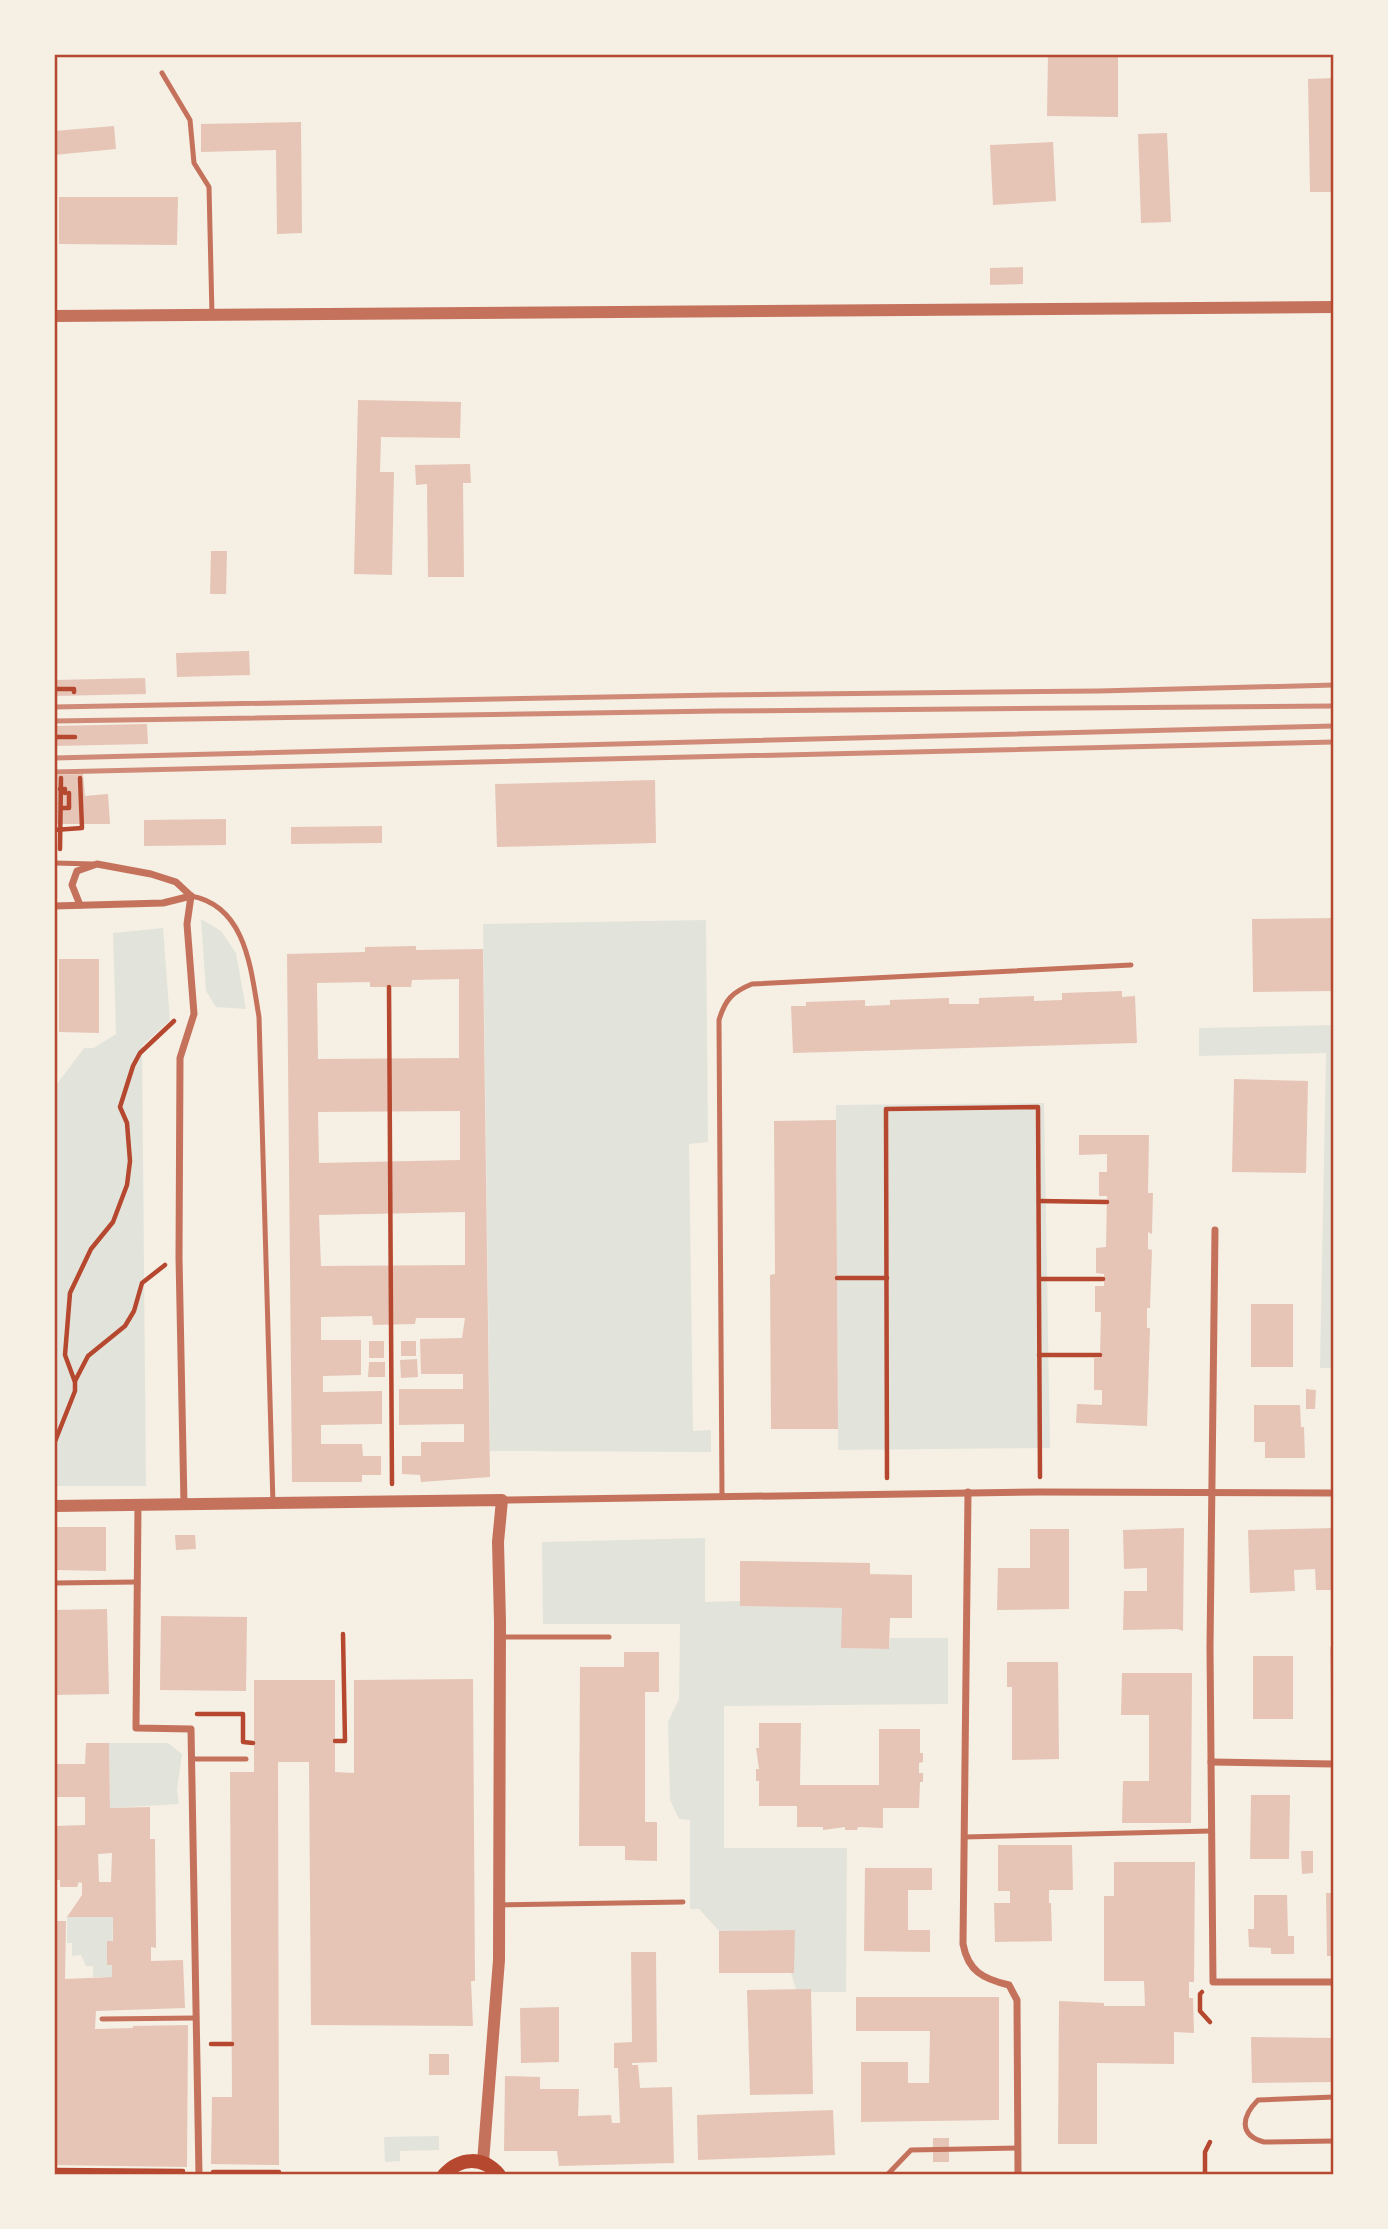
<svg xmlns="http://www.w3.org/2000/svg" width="1388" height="2229" font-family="'Space Grotesk',sans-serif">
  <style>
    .green { fill: #e2e4dc }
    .building { fill: #e6c5b7; fill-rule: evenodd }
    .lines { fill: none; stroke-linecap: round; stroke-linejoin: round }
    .path { stroke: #b5482f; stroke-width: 4.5 }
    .service { stroke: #c5725c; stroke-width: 5 }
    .minor { stroke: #c5725c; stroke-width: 7 }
    .tertiary { stroke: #c5725c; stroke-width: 12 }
    .secondary { stroke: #b5482f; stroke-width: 14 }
    .rail { stroke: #cf8b77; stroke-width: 5 }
    .neatline { fill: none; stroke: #b5482f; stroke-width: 2.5 }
  </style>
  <rect width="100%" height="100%" fill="#f6efe4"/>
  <g class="green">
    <polygon points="201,919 221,931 236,953 246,1009 216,1007 206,991"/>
    <polygon points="706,920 708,1142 689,1144 693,1431 711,1430 711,1452 490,1451 483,924"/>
    <polygon points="163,928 170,1020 142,1046 146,1486 54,1486 54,1088 84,1048 94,1048 116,1034 113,933"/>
    <polygon points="1334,1025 1334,1368 1320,1368 1326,1053 1199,1056 1199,1028"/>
    <polygon points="1044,1103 1050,1448 838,1450 836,1105"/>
    <polygon points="705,1538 705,1602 740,1601 740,1606 842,1608 842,1648 889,1649 890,1638 948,1638 948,1704 724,1706 724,1848 847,1848 846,1992 811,1992 796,1989 791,1973 794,1972 794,1930 719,1931 699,1909 690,1909 690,1820 679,1819 670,1800 668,1722 679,1699 680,1624 543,1624 542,1542"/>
    <polygon points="109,1743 168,1743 182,1754 177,1790 179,1804 110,1808"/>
    <polygon points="67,1917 113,1917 112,1977 93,1977 93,1966 86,1966 81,1955 72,1956 72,1943 67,1943"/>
    <polygon points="439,2136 439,2150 400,2151 400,2161 385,2162 384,2137"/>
  </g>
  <g class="building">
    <polygon points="1048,54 1118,54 1118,117 1047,116"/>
    <polygon points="1334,78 1334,192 1310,192 1308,79"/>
    <polygon points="301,122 302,233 277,234 276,150 201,152 201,124"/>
    <polygon points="114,126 116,149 54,155 54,131"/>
    <polygon points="1167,133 1171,222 1141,223 1138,134"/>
    <polygon points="1053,142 1056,201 993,205 990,145"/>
    <polygon points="59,197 178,197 177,245 59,244"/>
    <polygon points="1023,267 1023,284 990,285 990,268"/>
    <polygon points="358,400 461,402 460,438 381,437 380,472 394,472 392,575 354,574"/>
    <polygon points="470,464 471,483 463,483 464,577 428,577 427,484 416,485 415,465"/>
    <polygon points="211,551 227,551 226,594 210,594"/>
    <polygon points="249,651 250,675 177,677 176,653"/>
    <polygon points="145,678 146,694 54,696 54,680"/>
    <polygon points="147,724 148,744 54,746 54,726"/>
    <polygon points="83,774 85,796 108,794 110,824 54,824 54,775"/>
    <polygon points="655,780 656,843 497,847 495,784"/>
    <polygon points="226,819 226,845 144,846 144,820"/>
    <polygon points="382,826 382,843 291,844 291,827"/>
    <polygon points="1334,918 1334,991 1253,992 1252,919"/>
    <path d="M416,946V950L483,949L490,1477L421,1482L420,1475L402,1474V1456H421V1442H464V1424L399,1425V1389H463V1374H421L420,1339L462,1338L465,1318H416L415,1324L373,1325L372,1316L321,1317V1340H361V1375L323,1376V1392L382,1391V1424L321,1425V1444H362L363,1456H381V1475H362V1482H292L287,954L365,952V947ZM459,979V1058L318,1059L317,983L370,982V987H411L412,980ZM460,1111V1160L319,1163L318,1112ZM465,1212V1265L321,1266L319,1215Z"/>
    <polygon points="59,959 99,959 99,1033 59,1032"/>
    <polygon points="1122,991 1122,997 1135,996 1137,1043 793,1053 791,1006 806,1006 806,1002 865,1000 865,1006 890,1005 890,1000 949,998 949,1004 979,1004 979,998 1034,996 1034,1001 1062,1000 1062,993"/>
    <polygon points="1234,1079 1308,1081 1306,1173 1232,1172"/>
    <polygon points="836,1120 838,1429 771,1429 770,1275 775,1274 774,1121"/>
    <polygon points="1079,1135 1149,1135 1148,1193 1153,1193 1152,1234 1148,1232 1148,1249 1152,1250 1150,1308 1147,1308 1147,1328 1150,1328 1147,1426 1076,1423 1077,1404 1102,1405 1102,1390 1094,1390 1094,1358 1100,1358 1101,1312 1095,1312 1095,1286 1104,1286 1104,1274 1096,1273 1096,1248 1106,1247 1107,1196 1099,1196 1099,1172 1107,1172 1107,1154 1079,1155"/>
    <rect x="1251" y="1304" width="42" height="63"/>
    <rect x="369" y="1341" width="15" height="17"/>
    <rect x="401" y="1341" width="15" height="15"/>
    <polygon points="417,1359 418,1377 401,1378 400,1360"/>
    <polygon points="369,1362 385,1362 385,1377 368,1377"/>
    <polygon points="1306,1389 1316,1390 1315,1409 1306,1409"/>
    <polygon points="1254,1405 1300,1405 1301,1427 1304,1427 1305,1458 1265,1458 1265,1442 1254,1442"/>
    <polygon points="54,1527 106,1527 106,1571 54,1570"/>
    <polygon points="1184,1528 1183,1631 1177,1629 1123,1630 1124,1591 1147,1591 1147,1568 1124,1569 1123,1530"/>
    <polygon points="1334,1528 1334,1590 1316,1590 1315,1569 1294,1570 1295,1591 1250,1593 1248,1530"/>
    <polygon points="1030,1529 1069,1529 1069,1609 997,1610 998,1568 1030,1568"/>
    <polygon points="175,1535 195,1535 196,1549 176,1550"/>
    <polygon points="740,1561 870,1563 870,1574 912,1575 912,1618 890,1618 889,1649 841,1648 842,1608 740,1606"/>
    <polygon points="107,1609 109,1694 54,1695 54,1610"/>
    <polygon points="161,1616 247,1617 246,1691 160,1690"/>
    <polygon points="1330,1647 1334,1647 1334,1694 1331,1694"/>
    <polygon points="624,1652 659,1652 659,1692 645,1692 645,1822 657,1822 657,1861 625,1860 625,1846 579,1846 580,1667 624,1667"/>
    <rect x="1253" y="1656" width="40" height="63"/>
    <polygon points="1007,1662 1058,1662 1059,1759 1012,1760 1012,1687 1007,1687"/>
    <polygon points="1122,1673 1192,1673 1191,1823 1122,1823 1123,1781 1149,1781 1149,1715 1121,1715"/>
    <polygon points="473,1679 475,1981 471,1981 473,2026 311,2025 309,1762 278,1762 279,2165 211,2164 212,2097 232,2097 230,1772 254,1772 254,1680 335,1680 335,1772 354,1773 354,1680"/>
    <polygon points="759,1723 801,1723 800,1785 879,1785 879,1729 920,1729 920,1753 923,1753 923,1762 919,1763 919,1773 923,1773 923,1782 920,1782 919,1808 883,1808 883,1828 858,1827 857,1830 845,1830 845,1827 823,1830 823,1827 797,1827 797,1806 759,1806 759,1781 756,1781 756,1769 759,1769 756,1748 759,1748"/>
    <path d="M86,1743H109L110,1808L150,1807V1839H155L156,1944V1948L151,1947V1961L183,1960L185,2008L96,2011L95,2029L133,2028V2026L188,2025L187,2167L54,2165V1921H66L65,1979L112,1977V1965H107V1941H113V1917H67L82,1895V1883L79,1882L77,1887H60V1880H55L54,1826L85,1825V1797H54V1764H85ZM112,1853L111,1882H99L98,1854Z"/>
    <polygon points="1251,1795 1290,1795 1289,1859 1250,1859"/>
    <polygon points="998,1845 1072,1845 1073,1890 1049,1890 1049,1903 1051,1903 1052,1941 995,1942 994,1903 1010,1903 1010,1891 998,1891"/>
    <polygon points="1301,1851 1313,1851 1313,1873 1302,1874"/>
    <polygon points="1114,1862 1195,1862 1194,1982 1189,1982 1189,1998 1193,1998 1194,2033 1174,2032 1174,2064 1097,2063 1097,2144 1058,2144 1059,2001 1104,2003 1104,2006 1145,2006 1144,1981 1104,1981 1104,1896 1114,1896"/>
    <polygon points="865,1868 932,1868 932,1890 908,1890 908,1930 930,1930 930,1952 864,1951"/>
    <polygon points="1326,1893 1334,1893 1334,1956 1327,1956"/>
    <polygon points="1254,1895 1287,1895 1288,1936 1294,1936 1294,1954 1271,1954 1271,1948 1249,1947 1248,1929 1254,1929"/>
    <polygon points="795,1930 794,1973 719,1973 719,1931"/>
    <polygon points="631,1952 656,1952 657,2062 632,2063 632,2065 638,2065 640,2088 672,2087 674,2163 559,2166 557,2151 504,2151 505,2076 540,2077 540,2089 579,2089 578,2116 611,2115 612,2123 620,2123 618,2068 614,2068 614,2043 632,2042"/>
    <polygon points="811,1989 813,2094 750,2095 747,1990"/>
    <polygon points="856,1997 999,1997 999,2120 861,2122 861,2062 908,2062 908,2083 929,2083 930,2031 856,2031"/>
    <polygon points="559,2007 559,2062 521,2063 520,2008"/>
    <polygon points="1251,2037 1334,2038 1334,2082 1252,2083"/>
    <rect x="429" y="2054" width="20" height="21"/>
    <polygon points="833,2110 835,2155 698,2160 697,2115"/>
    <rect x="933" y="2138" width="16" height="24"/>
  </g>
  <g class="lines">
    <g class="path">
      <polyline points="54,689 74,689 74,692"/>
      <polyline points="56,737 75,737"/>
      <polyline points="60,789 65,789 65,793"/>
      <polyline points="61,808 69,808 69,793"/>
      <polyline points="54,830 82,828 80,778"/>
      <polyline points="60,849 61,778"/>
      <polyline points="389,987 392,1484"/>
      <polyline points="1039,1201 1107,1202"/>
      <polyline points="837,1278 887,1278"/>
      <polyline points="1039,1279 1103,1279"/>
      <polyline points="1039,1355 1100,1355"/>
      <polyline points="75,1381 88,1356 125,1326 134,1311 142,1283 165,1265"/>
      <polyline points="54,1444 75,1391 75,1382 65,1355 70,1293 91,1249 113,1222 127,1185 130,1161 127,1123 120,1107 133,1066 140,1053 174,1021"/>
      <polyline points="887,1478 886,1109 1038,1107 1040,1477"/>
      <polyline points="197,1714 243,1714 243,1742 253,1743"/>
      <polyline points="335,1741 345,1741 343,1634"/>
      <polyline points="1202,1992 1200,1994 1200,2011 1210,2022"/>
      <polyline points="211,2044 232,2044"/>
      <polyline points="54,2170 183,2171"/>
      <polyline points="213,2172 279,2172"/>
      <polyline points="1205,2175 1205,2152 1210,2142"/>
    </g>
    <g class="service">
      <polyline points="162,73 190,120 194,163 209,187 212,315"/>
      <polyline points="54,863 93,864"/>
      <path d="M191,896C247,906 251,971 259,1017L273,1504"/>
      <path d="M722,1496L719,1020C725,1000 732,992 752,984L1131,965"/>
      <polyline points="54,1583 137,1582"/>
      <polyline points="500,1637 609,1637"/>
      <polyline points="191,1759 246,1759"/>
      <polyline points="964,1837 1211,1831"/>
      <polyline points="499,1905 683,1902"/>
      <polyline points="102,2019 195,2018"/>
      <path d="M1334,2097L1258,2100C1242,2116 1238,2135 1264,2142L1334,2141"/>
      <polyline points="887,2175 911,2150 1018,2148"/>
    </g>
    <g class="minor">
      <polyline points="80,905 72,885 77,871 97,864 151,874 176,882 191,896"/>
      <polyline points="54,906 163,903 191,896"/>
      <polyline points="1215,1230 1210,1647 1213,1982 1334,1982"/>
      <path d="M968,1492L963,1944C968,1971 983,1979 1009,1985L1017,2000L1018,2175"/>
      <polyline points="502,1500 1040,1492 1334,1493"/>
      <polyline points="184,1504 179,1257 180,1058 194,1014 187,924 191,896"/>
      <polyline points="138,1505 136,1728 191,1729 199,2175"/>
      <polyline points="1211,1762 1334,1764"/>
    </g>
    <g class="tertiary">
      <polyline points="54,316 1334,307"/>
      <polyline points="54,1506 502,1500 498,1542 500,1622 499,1960 483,2162"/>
    </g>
    <path class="secondary" d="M444,2175C460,2157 483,2156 499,2175"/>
    <g class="rail">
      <polyline points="54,707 718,695 1099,691 1334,685"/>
      <polyline points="54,721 718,711 1334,706"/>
      <polyline points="54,758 1334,726"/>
      <polyline points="54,772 1334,742"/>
    </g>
  </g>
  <rect width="1388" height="2229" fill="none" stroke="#f6efe4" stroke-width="112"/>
  <rect x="56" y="56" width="1276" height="2117" class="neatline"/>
</svg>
